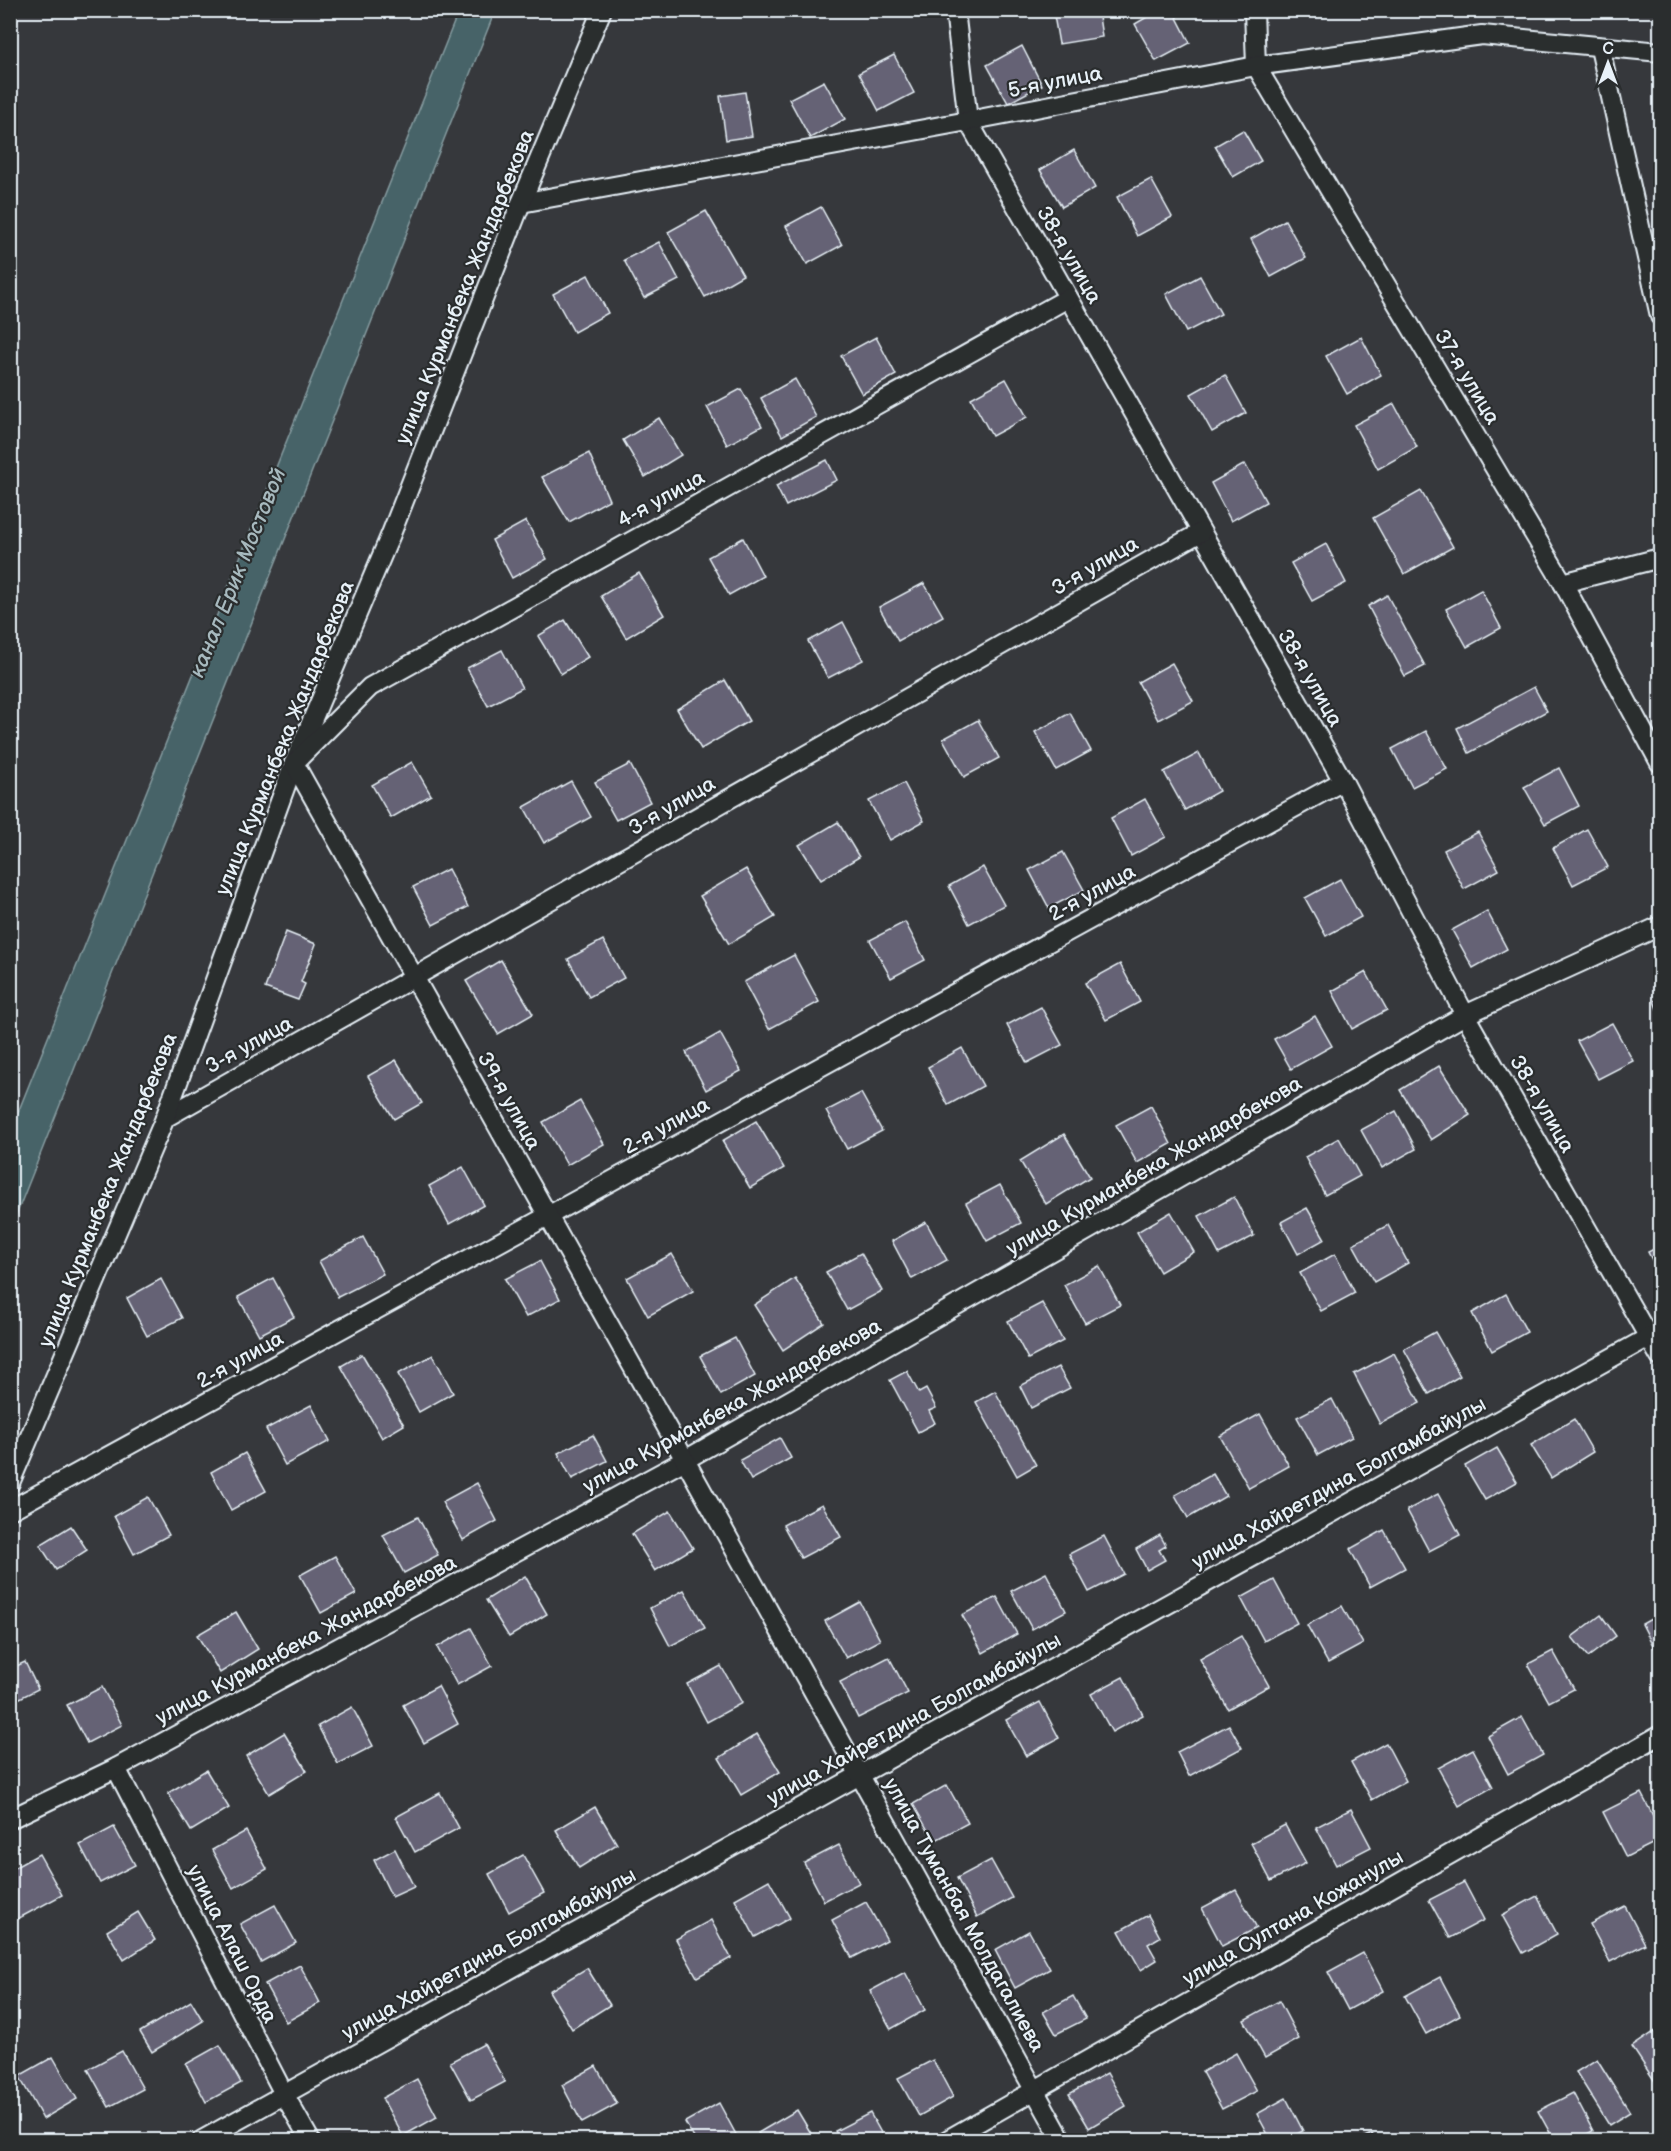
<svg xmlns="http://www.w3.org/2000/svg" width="1671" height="2151" font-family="'Balsamiq Sans',sans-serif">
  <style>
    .water { fill: #466467; stroke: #879ca1; stroke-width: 1.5 }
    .building { fill: #656274; stroke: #e8f1f8; stroke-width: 1.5 }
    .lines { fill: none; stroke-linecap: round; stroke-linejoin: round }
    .minor-casing { stroke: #e8f1f8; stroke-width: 22 }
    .minor { stroke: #2a2d2e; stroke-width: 18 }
    .labels { text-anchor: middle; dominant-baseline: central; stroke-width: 4.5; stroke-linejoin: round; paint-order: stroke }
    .street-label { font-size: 21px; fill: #e8f1f8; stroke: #2a2d2e }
    .water-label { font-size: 22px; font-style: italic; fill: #a7b9be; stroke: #2a2d2e }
  </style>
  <rect width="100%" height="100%" fill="#36383c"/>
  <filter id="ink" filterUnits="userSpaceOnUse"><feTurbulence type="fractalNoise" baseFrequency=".0167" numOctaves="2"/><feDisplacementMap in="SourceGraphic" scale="12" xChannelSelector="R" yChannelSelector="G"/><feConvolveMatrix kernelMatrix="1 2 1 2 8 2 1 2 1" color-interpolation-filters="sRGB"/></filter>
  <g filter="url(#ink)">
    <polygon class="water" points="459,10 495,11 11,1228 11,1130"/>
    <g class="building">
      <polygon points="1053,10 1098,10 1102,37 1059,44"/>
      <polygon points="1159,10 1173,10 1190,43 1156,61 1135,24"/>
      <polygon points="1022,46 1042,85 1008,103 987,65"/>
      <polygon points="894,55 914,93 879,111 859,73"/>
      <polygon points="824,81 845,119 810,138 789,99"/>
      <polygon points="745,92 752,136 726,140 720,96"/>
      <polygon points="1243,130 1261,161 1233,177 1215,146"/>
      <polygon points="1074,150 1095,188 1062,207 1040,170"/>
      <polygon points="1151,179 1172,217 1137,236 1117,197"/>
      <polygon points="821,207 842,245 807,264 786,226"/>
      <polygon points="706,211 743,275 705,297 668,232"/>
      <polygon points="1285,220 1306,258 1271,277 1251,239"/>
      <polygon points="659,242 679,280 644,298 624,260"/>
      <polygon points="588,275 608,313 574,332 553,294"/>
      <polygon points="1200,276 1221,314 1186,332 1166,294"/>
      <polygon points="876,337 896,375 862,394 841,356"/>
      <polygon points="1361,337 1381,375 1347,394 1326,356"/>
      <polygon points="1225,375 1246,413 1212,432 1191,394"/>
      <polygon points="795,379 816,417 782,436 761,398"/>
      <polygon points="1006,379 1027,417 992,436 971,398"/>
      <polygon points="741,389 762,426 727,445 707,407"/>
      <polygon points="1394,404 1417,447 1378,469 1354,425"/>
      <polygon points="659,418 681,455 645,477 623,440"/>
      <polygon points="589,453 609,500 569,522 542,477"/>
      <polygon points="827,460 837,480 786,506 776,486"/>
      <polygon points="1245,464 1266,502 1231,521 1211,483"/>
      <polygon points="1421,491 1453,547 1404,574 1373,518"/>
      <polygon points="526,521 547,559 512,578 492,540"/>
      <polygon points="743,538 763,576 729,595 708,557"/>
      <polygon points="1326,544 1346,583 1312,601 1291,563"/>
      <polygon points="639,573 664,615 626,638 601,596"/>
      <polygon points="924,583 943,616 898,641 879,607"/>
      <polygon points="1481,590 1501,628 1467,647 1446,609"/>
      <polygon points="1387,595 1425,666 1405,676 1368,606"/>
      <polygon points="565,620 588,657 561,674 538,636"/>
      <polygon points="843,622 863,660 828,678 808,641"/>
      <polygon points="502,650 522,688 488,706 467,668"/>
      <polygon points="1172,663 1193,701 1158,720 1138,682"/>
      <polygon points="725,680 749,721 701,749 677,709"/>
      <polygon points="1534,687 1547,711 1469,753 1457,728"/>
      <polygon points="1070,713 1091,751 1056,770 1035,732"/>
      <polygon points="978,720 999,758 964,777 943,739"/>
      <polygon points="1426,731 1447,769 1412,787 1392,749"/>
      <polygon points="1199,753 1219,791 1185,810 1164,772"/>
      <polygon points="412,762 431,795 391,818 372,785"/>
      <polygon points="630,764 650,802 616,820 595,782"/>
      <polygon points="1559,768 1579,806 1545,824 1524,787"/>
      <polygon points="571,781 591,817 544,843 524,807"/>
      <polygon points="904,783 924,821 890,840 869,801"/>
      <polygon points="1145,799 1166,837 1131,856 1111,818"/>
      <polygon points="838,822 859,857 821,880 799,845"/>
      <polygon points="1587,829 1608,867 1573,885 1553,848"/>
      <polygon points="1478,832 1499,870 1464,889 1444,850"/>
      <polygon points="1063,852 1084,890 1049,908 1029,870"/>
      <polygon points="983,867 1004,905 969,924 949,886"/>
      <polygon points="448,869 468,907 433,925 413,887"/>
      <polygon points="746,869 775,917 729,944 700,896"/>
      <polygon points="1340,879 1361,917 1326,936 1305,898"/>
      <polygon points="1487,911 1507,949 1473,968 1452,930"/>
      <polygon points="905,922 925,960 891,978 870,940"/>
      <polygon points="286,932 316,944 301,982 305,984 298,1000 265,988"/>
      <polygon points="603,940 624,978 589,997 568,959"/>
      <polygon points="794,955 819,1002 769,1029 744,982"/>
      <polygon points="501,960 533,1014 498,1034 466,981"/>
      <polygon points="1120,964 1140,1002 1106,1020 1085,983"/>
      <polygon points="1366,972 1387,1010 1352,1029 1332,991"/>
      <polygon points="1660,998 1660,1016 1654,1001"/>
      <polygon points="1041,1007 1062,1045 1027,1063 1007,1025"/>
      <polygon points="1315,1016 1332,1046 1291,1069 1274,1039"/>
      <polygon points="1612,1023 1633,1061 1598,1079 1577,1041"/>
      <polygon points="720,1033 741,1071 706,1090 686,1052"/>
      <polygon points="962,1048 983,1086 948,1105 928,1067"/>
      <polygon points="396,1060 422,1103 394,1119 368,1076"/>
      <polygon points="1439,1066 1470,1115 1431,1140 1400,1090"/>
      <polygon points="861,1093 882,1131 847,1149 826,1111"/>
      <polygon points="580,1101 604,1144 567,1165 543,1122"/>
      <polygon points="1151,1106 1171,1144 1137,1163 1116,1125"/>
      <polygon points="1396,1111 1416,1149 1382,1168 1361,1130"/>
      <polygon points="756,1121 784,1168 750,1188 722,1141"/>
      <polygon points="1064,1134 1090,1177 1046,1204 1020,1161"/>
      <polygon points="1339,1138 1360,1176 1325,1195 1305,1157"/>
      <polygon points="463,1167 484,1205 449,1224 429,1186"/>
      <polygon points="1000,1185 1021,1223 987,1241 966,1203"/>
      <polygon points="1234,1197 1254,1236 1219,1254 1199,1216"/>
      <polygon points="1307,1208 1325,1239 1298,1254 1281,1222"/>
      <polygon points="1171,1212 1194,1252 1160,1272 1137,1232"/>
      <polygon points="926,1222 947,1260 912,1279 892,1241"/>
      <polygon points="1388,1225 1408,1263 1374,1282 1353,1244"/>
      <polygon points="363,1237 383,1274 338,1297 319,1261"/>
      <polygon points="1660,1246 1660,1275 1648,1252"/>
      <polygon points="861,1253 882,1291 847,1310 826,1272"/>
      <polygon points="672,1254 693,1291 648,1316 627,1278"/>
      <polygon points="1335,1254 1355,1293 1321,1311 1300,1273"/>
      <polygon points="540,1261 560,1299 526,1317 505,1279"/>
      <polygon points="1099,1266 1120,1305 1085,1323 1064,1285"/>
      <polygon points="273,1278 294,1317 259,1335 238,1297"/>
      <polygon points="795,1278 824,1323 783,1350 754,1305"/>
      <polygon points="161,1279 182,1318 147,1336 127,1298"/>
      <polygon points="1506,1294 1527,1332 1492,1351 1472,1313"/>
      <polygon points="1042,1303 1063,1341 1028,1359 1008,1321"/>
      <polygon points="1435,1332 1460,1376 1429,1394 1404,1349"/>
      <polygon points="735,1338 755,1376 721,1395 700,1356"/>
      <polygon points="1394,1353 1420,1403 1380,1424 1354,1374"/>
      <polygon points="362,1354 404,1425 382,1438 341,1366"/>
      <polygon points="433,1355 453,1393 419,1412 398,1374"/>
      <polygon points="1058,1367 1070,1388 1031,1408 1020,1386"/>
      <polygon points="907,1371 919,1393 926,1389 936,1408 929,1411 935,1423 918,1432 890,1380"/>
      <polygon points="995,1391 1036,1465 1017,1476 976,1402"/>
      <polygon points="1332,1399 1352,1437 1318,1455 1297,1417"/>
      <polygon points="311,1405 330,1441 285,1465 266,1429"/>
      <polygon points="1260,1414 1289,1466 1249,1488 1220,1436"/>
      <polygon points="1574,1419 1593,1452 1551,1478 1531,1445"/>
      <polygon points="593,1435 607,1461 572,1479 558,1453"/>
      <polygon points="780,1438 791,1458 751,1480 740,1460"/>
      <polygon points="1497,1448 1517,1482 1485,1500 1465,1466"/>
      <polygon points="245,1453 266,1491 231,1510 211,1472"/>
      <polygon points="1213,1474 1226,1496 1188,1518 1175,1495"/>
      <polygon points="477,1483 497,1521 463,1540 442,1502"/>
      <polygon points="1438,1494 1460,1535 1429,1551 1407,1510"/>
      <polygon points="148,1497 169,1535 134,1554 114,1516"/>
      <polygon points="822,1504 841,1537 801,1558 783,1525"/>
      <polygon points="670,1511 693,1548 655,1571 632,1534"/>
      <polygon points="418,1517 438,1555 404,1573 383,1535"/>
      <polygon points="71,1526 87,1550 56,1570 40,1545"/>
      <polygon points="1384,1530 1405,1568 1370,1587 1350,1549"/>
      <polygon points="1160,1535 1166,1546 1159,1550 1165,1560 1147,1570 1136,1549"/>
      <polygon points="1104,1536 1124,1574 1089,1592 1069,1554"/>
      <polygon points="335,1556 356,1594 321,1613 300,1575"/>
      <polygon points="1046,1573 1066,1611 1032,1629 1011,1591"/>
      <polygon points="525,1576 547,1614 509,1637 486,1600"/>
      <polygon points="1274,1580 1297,1623 1264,1641 1241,1598"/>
      <polygon points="684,1590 705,1628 670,1646 650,1608"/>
      <polygon points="997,1597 1017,1634 983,1653 962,1615"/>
      <polygon points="860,1602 880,1640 846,1658 825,1621"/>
      <polygon points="1342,1606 1363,1644 1328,1663 1307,1625"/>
      <polygon points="236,1612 258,1649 220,1673 197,1635"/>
      <polygon points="1660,1614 1660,1659 1642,1624"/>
      <polygon points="1601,1615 1616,1636 1588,1657 1572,1637"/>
      <polygon points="471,1628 492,1666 457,1685 437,1647"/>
      <polygon points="1241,1636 1269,1686 1228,1709 1200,1659"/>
      <polygon points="1553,1651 1574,1689 1549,1702 1528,1664"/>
      <polygon points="889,1657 908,1693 858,1718 840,1682"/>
      <polygon points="25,1662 38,1689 10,1703 10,1669"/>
      <polygon points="721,1666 742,1703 707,1722 687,1684"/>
      <polygon points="1123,1677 1143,1715 1112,1732 1091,1694"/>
      <polygon points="438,1686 458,1724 424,1743 403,1705"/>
      <polygon points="102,1687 122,1725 87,1743 67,1705"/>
      <polygon points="1040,1702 1059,1738 1026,1756 1006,1720"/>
      <polygon points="352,1707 373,1746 338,1764 318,1726"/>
      <polygon points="1522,1717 1543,1755 1508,1774 1488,1736"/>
      <polygon points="1229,1725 1242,1748 1189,1776 1177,1752"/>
      <polygon points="284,1733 307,1771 269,1794 246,1756"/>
      <polygon points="757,1734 780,1772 741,1795 719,1758"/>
      <polygon points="1386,1743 1406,1781 1372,1800 1351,1762"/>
      <polygon points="1473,1749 1493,1787 1459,1806 1438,1768"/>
      <polygon points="206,1770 229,1808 191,1831 168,1793"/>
      <polygon points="947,1785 968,1823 934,1841 913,1804"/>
      <polygon points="440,1793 459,1828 415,1852 396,1817"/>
      <polygon points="1641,1793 1660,1829 1660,1840 1626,1857 1603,1812"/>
      <polygon points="595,1807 617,1844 579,1868 556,1830"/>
      <polygon points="1351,1809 1371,1847 1336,1865 1316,1827"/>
      <polygon points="1285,1825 1306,1863 1271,1881 1251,1843"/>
      <polygon points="114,1827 135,1865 100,1883 80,1845"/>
      <polygon points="246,1831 267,1869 233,1888 212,1850"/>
      <polygon points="839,1845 859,1883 824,1901 804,1863"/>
      <polygon points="395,1849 414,1887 392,1897 374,1860"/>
      <polygon points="39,1854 62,1895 10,1923 10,1870"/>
      <polygon points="523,1855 544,1893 509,1912 489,1874"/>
      <polygon points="991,1860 1012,1898 977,1917 957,1878"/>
      <polygon points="769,1880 790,1918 755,1937 735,1899"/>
      <polygon points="1464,1882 1484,1920 1450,1938 1429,1900"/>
      <polygon points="1236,1890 1257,1928 1222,1946 1202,1908"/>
      <polygon points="1537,1896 1557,1934 1523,1953 1502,1915"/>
      <polygon points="866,1902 887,1940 852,1958 832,1920"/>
      <polygon points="275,1905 296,1943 261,1962 240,1924"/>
      <polygon points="1625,1906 1645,1944 1610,1962 1590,1924"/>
      <polygon points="138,1912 155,1940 124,1960 107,1931"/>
      <polygon points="1148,1915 1160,1937 1148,1944 1157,1960 1141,1970 1119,1931"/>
      <polygon points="711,1920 731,1958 697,1977 676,1939"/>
      <polygon points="1029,1931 1050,1969 1015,1988 995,1950"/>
      <polygon points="1363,1953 1383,1991 1348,2010 1328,1972"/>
      <polygon points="300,1965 320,2003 286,2022 265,1984"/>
      <polygon points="587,1968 610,2005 572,2029 549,1991"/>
      <polygon points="905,1972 925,2010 891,2029 870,1991"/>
      <polygon points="1440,1977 1460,2015 1426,2034 1405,1996"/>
      <polygon points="1073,1996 1086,2019 1056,2034 1043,2012"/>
      <polygon points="191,2001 203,2021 152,2052 140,2032"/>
      <polygon points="1279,2001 1299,2039 1265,2058 1244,2020"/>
      <polygon points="1660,2028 1660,2089 1632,2047"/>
      <polygon points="484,2044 505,2082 471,2100 450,2062"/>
      <polygon points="220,2045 241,2083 206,2102 186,2064"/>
      <polygon points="122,2051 143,2089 109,2107 88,2069"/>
      <polygon points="1236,2053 1257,2091 1222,2109 1202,2072"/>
      <polygon points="53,2057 77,2099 43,2119 19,2076"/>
      <polygon points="1597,2059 1630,2112 1609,2125 1576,2072"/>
      <polygon points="933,2060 953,2097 919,2116 898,2078"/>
      <polygon points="596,2066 617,2104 582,2123 562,2085"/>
      <polygon points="1107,2073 1126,2106 1089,2128 1069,2094"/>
      <polygon points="417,2079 437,2117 403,2136 382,2098"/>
      <polygon points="1573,2093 1593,2131 1575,2140 1554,2140 1538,2111"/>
      <polygon points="1286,2098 1303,2131 1285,2140 1271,2140 1257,2114"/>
      <polygon points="719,2103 739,2140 695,2140 685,2122"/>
      <polygon points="797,2110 815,2140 763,2140 758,2133"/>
      <polygon points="870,2113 885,2140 840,2140 835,2131"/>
      <polygon points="1372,2134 1376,2140 1359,2140"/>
    </g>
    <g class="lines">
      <defs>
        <g id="minor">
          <polyline points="955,10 968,121 1343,781 1465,1015 1660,1357"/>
          <polyline points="1254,10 1256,66 1563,583 1660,763"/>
          <polyline points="1600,48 1660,316"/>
          <polyline points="521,203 968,121 1256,66 1482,35 1660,52"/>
          <polyline points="1563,583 1660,558"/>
          <polyline points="165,1118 1201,532"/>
          <polyline points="10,1483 165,1118 294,763 391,534 521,203 602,10"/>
          <polyline points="10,1510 1343,781"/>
          <polyline points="116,1768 284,2094 310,2140"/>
          <polyline points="10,1819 116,1768 685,1460 1465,1015 1660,926"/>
          <polyline points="202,2140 1649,1337"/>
          <polyline points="947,2140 1660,1735"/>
          <polyline points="1062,2140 685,1460 294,763 370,687 1068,298"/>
        </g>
      </defs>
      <use href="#minor" class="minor-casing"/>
      <use href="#minor" class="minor"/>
    </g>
  </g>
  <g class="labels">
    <g class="street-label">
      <text transform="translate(1055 82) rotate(-11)">5-я улица</text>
      <text transform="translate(1069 255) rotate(60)">38-я улица</text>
      <text transform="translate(465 287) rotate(-68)">улица Курманбека Жандарбекова</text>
      <text transform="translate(1467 377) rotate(59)">37-я улица</text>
      <text transform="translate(661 499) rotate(-29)">4-я улица</text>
      <text transform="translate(1095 566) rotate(-30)">3-я улица</text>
      <text transform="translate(1310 678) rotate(60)">38-я улица</text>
      <text transform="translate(285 738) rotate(-68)">улица Курманбека Жандарбекова</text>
      <text transform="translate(672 806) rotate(-30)">3-я улица</text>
      <text transform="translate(1092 893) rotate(-29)">2-я улица</text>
      <text transform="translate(249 1045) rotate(-29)">3-я улица</text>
      <text transform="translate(509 1101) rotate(61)">39-я улица</text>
      <text transform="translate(1542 1104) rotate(60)">38-я улица</text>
      <text transform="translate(666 1126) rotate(-29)">2-я улица</text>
      <text transform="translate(1154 1166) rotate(-30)">улица Курманбека Жандарбекова</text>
      <text transform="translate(108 1190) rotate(-68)">улица Курманбека Жандарбекова</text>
      <text transform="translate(240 1360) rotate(-29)">2-я улица</text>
      <text transform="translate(732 1406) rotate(-29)">улица Курманбека Жандарбекова</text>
      <text transform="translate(1339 1483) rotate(-29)">улица Хайретдина Болгамбайулы</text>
      <text transform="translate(306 1640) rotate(-28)">улица Курманбека Жандарбекова</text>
      <text transform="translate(914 1719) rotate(-29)">улица Хайретдина Болгамбайулы</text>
      <text transform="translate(964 1915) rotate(61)">улица Туманбая Молдагалиева</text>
      <text transform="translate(1293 1918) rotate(-30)">улица Султана Кожанулы</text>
      <text transform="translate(232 1944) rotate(63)">улица Алаш Орда</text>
      <text transform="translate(489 1954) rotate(-29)">улица Хайретдина Болгамбайулы</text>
    </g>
    <g class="water-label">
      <text transform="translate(238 573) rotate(-68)">канал Ерик Мостовой</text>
    </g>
  </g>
  <rect width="1671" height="2151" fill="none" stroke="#2a2d2e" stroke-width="36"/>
  <rect x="18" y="18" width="1635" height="2115" fill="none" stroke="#e8f1f8" stroke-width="2" filter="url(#ink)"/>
  <g transform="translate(1608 63)" stroke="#2a2d2e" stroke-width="4.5" paint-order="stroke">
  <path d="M0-4.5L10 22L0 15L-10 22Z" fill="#e8f1f8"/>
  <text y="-9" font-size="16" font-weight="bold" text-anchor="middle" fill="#e8f1f8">С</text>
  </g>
</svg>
